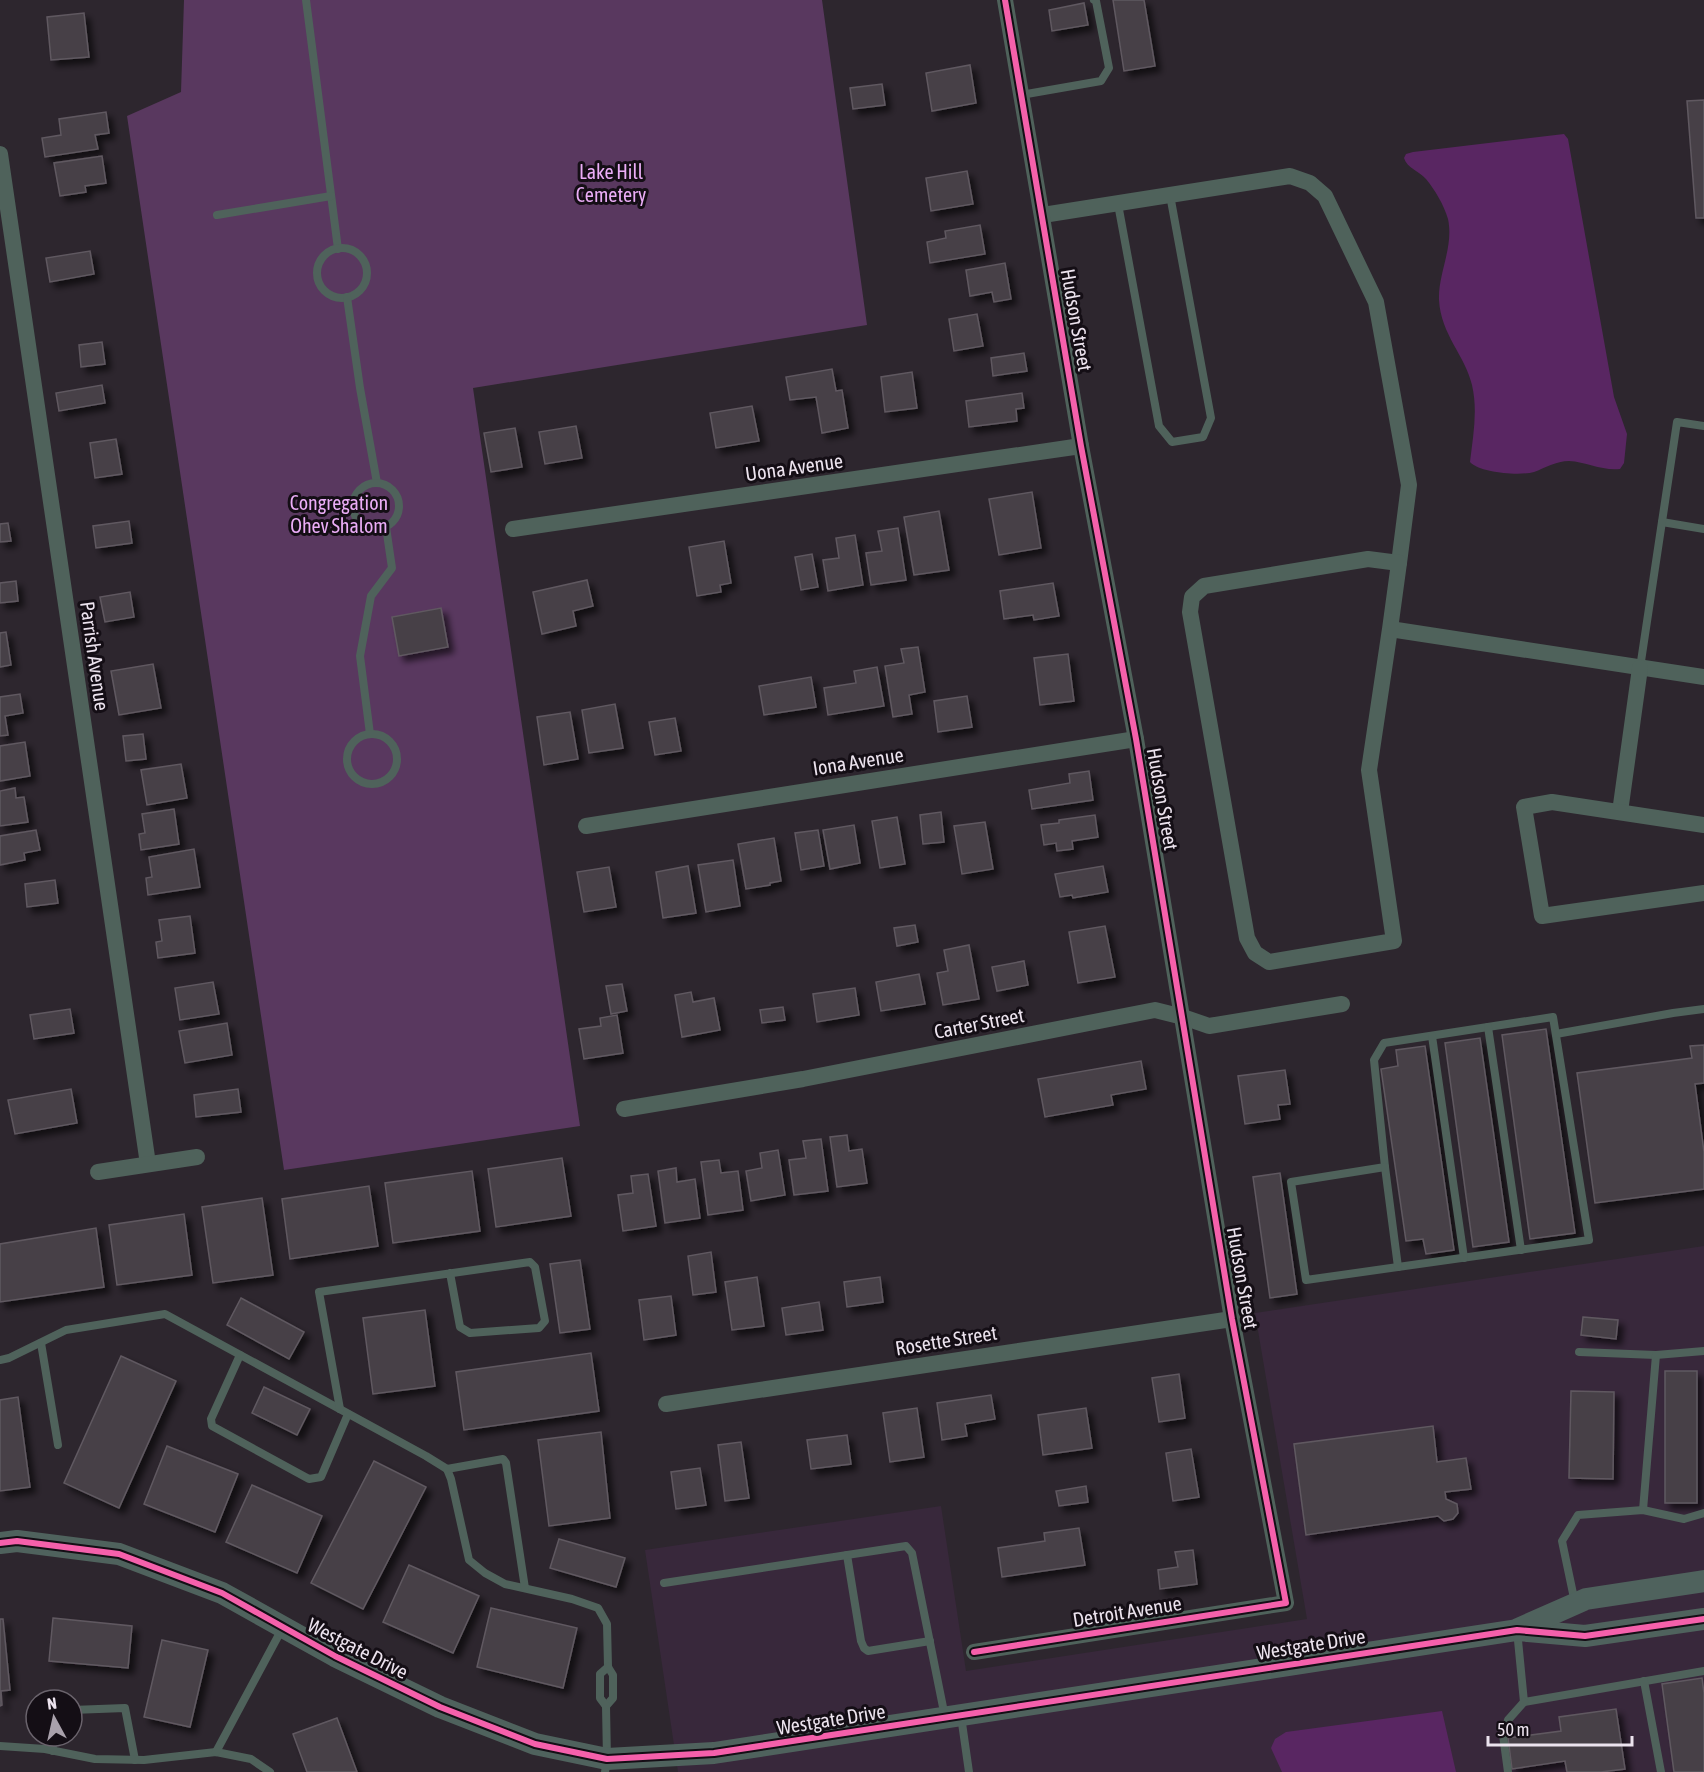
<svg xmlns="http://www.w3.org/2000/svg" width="1704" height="1772" font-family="'Asap Condensed',sans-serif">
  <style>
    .built { fill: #38283b }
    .green { fill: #59385f }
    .water { fill: #592662 }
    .building { fill: #464147; stroke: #605961; stroke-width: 1.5; filter: url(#shadow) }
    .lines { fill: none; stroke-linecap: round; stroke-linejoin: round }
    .lane { stroke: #4f625b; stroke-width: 8 }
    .street { stroke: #4f625b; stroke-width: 16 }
    .secondary { stroke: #4f625d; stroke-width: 22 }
    .cycleway-casing { stroke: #140e15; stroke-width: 10 }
    .cycleway { stroke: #f560ab; stroke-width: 6 }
    .labels { text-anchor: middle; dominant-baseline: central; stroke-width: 6; stroke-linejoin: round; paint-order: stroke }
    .park-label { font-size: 20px; fill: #ebadf7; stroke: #140e15 }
    .street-label { font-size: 20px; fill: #ece3ee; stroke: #140e15 }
  </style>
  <defs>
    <filter id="shadow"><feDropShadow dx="5.5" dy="5.5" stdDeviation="3" flood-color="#0009"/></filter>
  </defs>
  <rect width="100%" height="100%" fill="#2d262e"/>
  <polygon class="built" points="1704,1246 1704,1772 678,1772 645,1550 941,1506 966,1671 1307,1619 1255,1313"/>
  <polygon class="green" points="184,0 822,0 867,325 473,388 580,1126 284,1170 127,116 181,92"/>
  <g class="water">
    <path d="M1564,134L1568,139L1614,397L1627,434L1624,463L1620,469C1602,471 1587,462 1569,461C1556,461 1545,468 1534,472C1520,476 1480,473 1470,462C1473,436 1478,411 1472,385C1465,355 1441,335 1439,300C1438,273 1454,247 1448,219C1444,205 1435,190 1426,179C1419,171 1407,168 1404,158L1406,154L1413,152Z"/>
    <polygon points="1442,1711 1456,1772 1282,1772 1271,1748 1275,1739 1286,1732"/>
  </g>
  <g class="building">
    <polygon points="1113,0 1144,0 1155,66 1124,71"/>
    <polygon points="1084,3 1088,25 1052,31 1049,10"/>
    <polygon points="84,13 89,57 51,60 47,17"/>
    <polygon points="970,65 976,103 932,111 926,73"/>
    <polygon points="882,84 885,105 853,109 850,88"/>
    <polygon points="1704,100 1704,218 1696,218 1687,101"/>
    <polygon points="106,112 109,133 95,135 98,149 45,157 42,138 61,135 59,119"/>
    <polygon points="102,156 106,183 85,186 86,192 60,196 54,163"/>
    <polygon points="967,171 973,204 931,211 926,178"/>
    <polygon points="980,225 985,254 930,263 927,242 946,238 945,231"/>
    <polygon points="90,251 94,274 50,282 46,258"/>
    <polygon points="1005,263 1011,299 994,302 992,292 970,296 966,270"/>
    <polygon points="977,314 983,346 954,351 949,319"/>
    <polygon points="102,342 105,364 81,367 79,345"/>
    <polygon points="1024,353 1027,371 993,376 991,358"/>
    <polygon points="832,369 836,391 842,390 848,428 822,433 816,397 790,400 786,377"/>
    <polygon points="912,372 917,408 885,412 881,377"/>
    <polygon points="102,385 105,403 59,411 56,393"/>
    <polygon points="1022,393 1024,408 1016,409 1017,421 969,427 966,401"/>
    <polygon points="752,406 759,441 716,448 710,413"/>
    <polygon points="576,426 582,458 545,464 539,432"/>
    <polygon points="515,428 522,467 491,472 484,433"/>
    <polygon points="116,439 122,474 95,478 90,443"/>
    <polygon points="1032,492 1041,548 999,555 989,499"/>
    <polygon points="939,511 949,570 914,575 904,517"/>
    <polygon points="129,521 132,543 96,548 93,526"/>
    <polygon points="8,523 11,541 0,542 0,524"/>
    <polygon points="898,528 906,580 871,585 866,553 882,551 878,531"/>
    <polygon points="855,535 863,585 828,591 823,560 839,558 836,538"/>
    <polygon points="724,541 731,583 720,585 721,592 697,596 689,547"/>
    <polygon points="812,554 818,587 801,590 795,557"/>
    <polygon points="587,580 593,606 573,611 576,626 542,634 533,592"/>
    <polygon points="16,581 18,601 0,603 0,583"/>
    <polygon points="1053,583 1059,616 1034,620 1033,615 1004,619 1000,591"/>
    <polygon points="130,592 134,617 105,622 100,597"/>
    <polygon points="441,608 448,647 399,656 392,617"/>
    <polygon points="6,632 11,665 0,667 0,633"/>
    <polygon points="918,647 925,692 909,695 912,714 893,717 885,666 904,663 901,649"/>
    <polygon points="1068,654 1074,701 1040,705 1034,658"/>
    <polygon points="153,664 161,708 119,715 111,671"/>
    <polygon points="877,667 884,706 828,715 824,688 856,683 854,671"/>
    <polygon points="811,677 816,707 764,715 759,686"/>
    <polygon points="20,694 23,713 5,716 8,735 0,736 0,697"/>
    <polygon points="967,696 972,727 938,732 934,701"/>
    <polygon points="615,704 623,748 589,753 582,710"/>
    <polygon points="570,712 578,759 544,765 537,717"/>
    <polygon points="675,718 681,751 655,755 649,722"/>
    <polygon points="143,734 146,759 126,761 123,736"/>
    <polygon points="25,742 30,776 0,781 0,746"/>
    <polygon points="181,764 187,798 147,805 141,770"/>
    <polygon points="1089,771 1093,800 1032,809 1029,790 1070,783 1069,774"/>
    <polygon points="15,788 16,798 24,797 28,822 0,826 0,791"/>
    <polygon points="174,809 179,844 141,850 139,834 145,833 142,814"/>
    <polygon points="941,812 944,842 923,844 920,815"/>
    <polygon points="1095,815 1098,837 1072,841 1073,849 1057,851 1056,843 1044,845 1041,825 1059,823 1059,820"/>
    <polygon points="897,817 905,864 880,868 872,821"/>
    <polygon points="985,822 993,869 962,874 954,826"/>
    <polygon points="854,825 860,863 830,869 823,830"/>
    <polygon points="36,830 40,850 24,853 25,860 0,865 0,836"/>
    <polygon points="818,830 824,866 801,870 795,833"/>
    <polygon points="774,838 781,881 770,883 770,885 746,889 738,844"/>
    <polygon points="194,849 200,887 148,895 146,878 152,877 149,857"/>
    <polygon points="733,860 740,906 706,912 698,865"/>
    <polygon points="688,866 696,913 663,918 656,872"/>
    <polygon points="1103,866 1108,892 1073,898 1072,895 1060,897 1055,874"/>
    <polygon points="609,867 616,907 584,912 577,872"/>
    <polygon points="55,880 58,903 27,907 25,884"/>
    <polygon points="190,916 195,953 158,958 156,942 162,941 159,920"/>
    <polygon points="915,925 918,942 897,946 894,928"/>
    <polygon points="1105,926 1115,977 1078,983 1069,932"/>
    <polygon points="969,945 979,999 943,1005 937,973 948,971 944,950"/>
    <polygon points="1024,961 1028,985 997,991 992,967"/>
    <polygon points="919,974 925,1004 881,1011 876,982"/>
    <polygon points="213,982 219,1014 180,1020 175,988"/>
    <polygon points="622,984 627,1011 611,1014 606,986"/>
    <polygon points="855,988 859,1015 817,1022 813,994"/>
    <polygon points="691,992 693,1002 714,998 720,1030 682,1037 675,995"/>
    <polygon points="783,1007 785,1020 762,1023 760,1010"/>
    <polygon points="70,1009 74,1033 34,1039 30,1015"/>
    <polygon points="617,1015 623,1053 584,1059 579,1029 601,1026 600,1018"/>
    <polygon points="227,1023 232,1055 185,1063 179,1031"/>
    <polygon points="1546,1029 1575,1233 1530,1239 1502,1035"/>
    <polygon points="1480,1038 1509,1242 1473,1247 1445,1043"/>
    <polygon points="1704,1045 1704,1083 1695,1084 1704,1152 1704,1189 1595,1203 1577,1073 1692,1058 1690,1046"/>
    <polygon points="1425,1046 1454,1250 1426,1254 1423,1239 1406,1241 1381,1069 1398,1066 1396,1050"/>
    <polygon points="1141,1061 1146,1089 1111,1095 1113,1105 1045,1117 1038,1079"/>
    <polygon points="1285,1070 1290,1104 1278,1105 1280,1119 1245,1124 1238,1076"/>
    <polygon points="71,1089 77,1123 15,1134 8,1100"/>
    <polygon points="238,1089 241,1112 196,1117 194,1095"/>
    <polygon points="847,1135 849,1151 862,1149 867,1183 837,1187 830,1137"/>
    <polygon points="821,1139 828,1191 794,1195 789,1160 806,1158 803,1141"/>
    <polygon points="778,1150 785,1195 751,1201 746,1171 762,1168 760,1153"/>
    <polygon points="562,1158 571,1216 496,1227 488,1169"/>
    <polygon points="719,1160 721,1173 738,1171 743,1210 708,1215 701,1162"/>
    <polygon points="676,1168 677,1182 695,1179 700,1218 665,1223 658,1171"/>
    <polygon points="472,1171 480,1231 393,1243 385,1183"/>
    <polygon points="1280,1173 1297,1294 1270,1298 1253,1177"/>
    <polygon points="648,1174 656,1226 623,1231 618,1195 633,1193 631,1176"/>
    <polygon points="369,1186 378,1246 290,1259 282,1199"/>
    <polygon points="262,1198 273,1275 213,1283 202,1207"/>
    <polygon points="184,1214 192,1275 117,1285 109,1225"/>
    <polygon points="96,1228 104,1287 0,1302 0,1244"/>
    <polygon points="711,1252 716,1292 693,1295 688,1256"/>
    <polygon points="580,1260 590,1329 560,1333 550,1264"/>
    <polygon points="757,1277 764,1326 732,1330 725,1282"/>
    <polygon points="880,1277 883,1302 847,1307 844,1282"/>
    <polygon points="671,1296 676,1335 644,1340 639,1300"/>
    <polygon points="241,1298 304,1332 289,1359 227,1325"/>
    <polygon points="819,1302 823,1330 786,1335 782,1308"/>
    <polygon points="425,1310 435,1386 373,1394 363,1318"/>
    <polygon points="1583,1317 1618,1320 1616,1339 1581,1335"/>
    <polygon points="591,1353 599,1411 464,1430 456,1372"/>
    <polygon points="121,1356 176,1381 119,1508 64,1483"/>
    <rect x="1665" y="1371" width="32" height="132"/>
    <polygon points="1179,1374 1185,1418 1159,1422 1152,1378"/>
    <polygon points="264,1387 310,1409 297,1435 252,1413"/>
    <polygon points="1571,1391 1614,1392 1613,1479 1569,1478"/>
    <polygon points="991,1395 995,1419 965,1424 967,1436 942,1440 937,1403"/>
    <polygon points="18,1397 30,1487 0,1491 0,1400"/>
    <polygon points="917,1408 924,1457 890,1462 883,1413"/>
    <polygon points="1086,1408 1092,1448 1043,1455 1038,1415"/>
    <polygon points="1433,1426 1437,1462 1466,1458 1471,1489 1445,1492 1446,1499 1457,1504 1458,1513 1453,1519 1444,1521 1438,1516 1306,1535 1294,1444"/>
    <polygon points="601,1432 610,1518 549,1526 538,1440"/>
    <polygon points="847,1435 851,1464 811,1469 807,1440"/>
    <polygon points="741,1442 749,1498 725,1501 718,1445"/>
    <polygon points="167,1446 238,1474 215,1532 144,1504"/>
    <polygon points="1191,1449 1199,1497 1173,1501 1166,1453"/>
    <polygon points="374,1461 426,1487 363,1609 311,1583"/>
    <polygon points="700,1468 706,1505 676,1509 671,1472"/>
    <polygon points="252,1485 322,1516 297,1573 226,1542"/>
    <polygon points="1086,1486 1088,1502 1059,1506 1056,1491"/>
    <polygon points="1079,1528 1085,1565 1002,1577 998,1548 1045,1541 1044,1533"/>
    <polygon points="559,1539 625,1558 616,1587 550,1568"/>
    <polygon points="1193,1550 1197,1584 1160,1589 1158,1570 1178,1567 1175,1552"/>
    <polygon points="409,1565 479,1596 453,1653 383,1622"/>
    <polygon points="491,1608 577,1628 563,1688 477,1667"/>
    <polygon points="53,1618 132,1626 128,1668 49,1661"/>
    <polygon points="0,1619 3,1619 10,1690 1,1691 2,1705 0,1706"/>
    <polygon points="162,1640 208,1650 190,1727 144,1717"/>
    <polygon points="1702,1678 1704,1693 1704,1772 1674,1772 1662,1684"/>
    <polygon points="1616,1709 1625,1769 1601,1772 1567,1772 1565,1761 1512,1769 1508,1738 1561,1731 1559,1717"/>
    <polygon points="337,1718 357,1772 307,1772 293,1734"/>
  </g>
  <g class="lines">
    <g class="lane">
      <polyline points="306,0 338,249"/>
      <polyline points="1021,95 1101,81 1109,68 1096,1 1094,0"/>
      <polyline points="1118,204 1159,426 1172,442 1203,437 1211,418 1170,195"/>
      <polyline points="217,215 331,196"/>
      <circle cx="342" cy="273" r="25"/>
      <polyline points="347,297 360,388 377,483"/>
      <circle cx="376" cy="506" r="23"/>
      <polyline points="1662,522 1704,529"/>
      <polyline points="1640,668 1677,422 1704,426"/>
      <polyline points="370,734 360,656 371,596 392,568 386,527"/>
      <circle cx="372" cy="759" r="25"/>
      <polygon points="1553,1017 1589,1240 1306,1280 1291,1182 1385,1167 1374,1060 1384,1043"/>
      <polyline points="1488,1027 1521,1250"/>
      <polyline points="1556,1034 1673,1013 1704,1009"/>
      <polyline points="1432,1036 1464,1258"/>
      <polyline points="1385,1167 1398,1267"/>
      <polyline points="41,1343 58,1445"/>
      <polyline points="1579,1352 1656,1355"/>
      <polyline points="240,1355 211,1419 212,1426 309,1479 321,1477 348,1414"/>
      <polyline points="0,1360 9,1358 66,1330 165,1314 426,1456 447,1469 451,1479 469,1560 485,1573 505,1584 572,1599 598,1608 607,1624 608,1667 613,1675 613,1698 606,1706"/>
      <polyline points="340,1409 319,1292 530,1262 535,1267 545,1321 539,1328 470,1333 460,1327 450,1273"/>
      <polyline points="447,1469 503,1459 506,1463 525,1588"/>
      <polyline points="1643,1510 1656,1355 1704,1351"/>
      <polyline points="847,1555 861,1641 864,1648 868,1651 930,1641"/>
      <polyline points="664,1583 906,1546 912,1553 945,1717"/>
      <polyline points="1575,1603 1562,1541 1578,1515 1643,1510 1684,1519 1704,1513"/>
      <polyline points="1517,1630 1524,1702 1704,1671"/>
      <polyline points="1644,1681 1661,1772"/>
      <polyline points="72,1710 125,1708 135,1760"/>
      <polyline points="961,1716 969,1772"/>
      <polyline points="52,1736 53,1751"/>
      <polyline points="0,1746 45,1749 95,1759 144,1760 216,1752 251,1759 270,1772"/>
      <polyline points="216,1752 283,1627"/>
      <polyline points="605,1772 607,1759 606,1706 600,1698 600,1674 608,1667"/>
      <polyline points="1508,1772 1503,1735 1508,1720 1524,1702"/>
    </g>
    <g class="street">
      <polyline points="0,154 148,1164"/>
      <polyline points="1043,215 1290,176 1310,183 1325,196 1376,302 1409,485 1399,563"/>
      <polyline points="513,529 1081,446"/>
      <polyline points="1390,629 1399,563 1368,559 1204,586 1192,597 1190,612 1247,938 1255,953 1269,962 1394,941 1369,770 1390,629 1704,677"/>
      <polyline points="1620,812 1640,668"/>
      <polyline points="1704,825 1552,802 1524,807 1542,916 1704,893"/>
      <polyline points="586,826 1136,739"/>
      <polyline points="624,1109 803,1079 1155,1010 1183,1017 1209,1026 1342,1004"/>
      <polyline points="98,1172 197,1157"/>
      <polyline points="666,1404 1232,1319"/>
      <polyline points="974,1652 1286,1603 1232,1319 1136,739 1081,446 1005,0"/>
    </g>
    <g class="secondary">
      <polyline points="0,1543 17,1541 119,1554 222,1593 335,1656 440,1707 535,1744 607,1759 714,1753 1517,1630 1585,1636 1704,1619"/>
      <polyline points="1518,1629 1586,1599 1704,1581"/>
    </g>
    <defs>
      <g id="cycleway">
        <polyline points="0,1543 17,1541 119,1554 222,1593 335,1656 440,1707 535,1744 607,1759 714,1753 1517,1630 1585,1636 1704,1619"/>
        <polyline points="974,1652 1286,1603 1232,1319 1136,739 1081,446 1005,0"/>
      </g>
    </defs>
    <use href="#cycleway" class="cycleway-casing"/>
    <use href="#cycleway" class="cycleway"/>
  </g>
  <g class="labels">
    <g class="park-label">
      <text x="611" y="171">Lake Hill<tspan x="611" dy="23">Cemetery</tspan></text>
      <text x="339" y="502">Congregation<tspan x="339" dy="23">Ohev Shalom</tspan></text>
    </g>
    <g class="street-label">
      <text transform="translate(1077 320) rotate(80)">Hudson Street</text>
      <text transform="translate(794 467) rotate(-8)">Uona Avenue</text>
      <text transform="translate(95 656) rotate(82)">Parrish Avenue</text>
      <text transform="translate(858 761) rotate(-9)">Iona Avenue</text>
      <text transform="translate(1163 799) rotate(80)">Hudson Street</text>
      <text transform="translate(979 1023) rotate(-11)">Carter Street</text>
      <text transform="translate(1243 1278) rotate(80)">Hudson Street</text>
      <text transform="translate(946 1340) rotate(-9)">Rosette Street</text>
      <text transform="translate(1127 1611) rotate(-9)">Detroit Avenue</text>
      <text transform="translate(1311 1644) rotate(-9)">Westgate Drive</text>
      <text transform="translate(358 1648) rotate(27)">Westgate Drive</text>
      <text transform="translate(831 1719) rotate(-9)">Westgate Drive</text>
    </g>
  </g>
  <g transform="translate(54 1718) rotate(352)"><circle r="28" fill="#140e15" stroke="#6a636c" stroke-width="1.5"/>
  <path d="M0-4.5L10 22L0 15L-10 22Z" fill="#a9a1ab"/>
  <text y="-9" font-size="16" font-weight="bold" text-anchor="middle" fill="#ece3ee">N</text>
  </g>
  <path d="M1488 1736v9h144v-9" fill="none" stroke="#ece3ee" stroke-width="3"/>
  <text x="1497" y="1736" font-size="18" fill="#ece3ee" stroke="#140e15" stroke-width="4.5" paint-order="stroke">50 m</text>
</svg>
